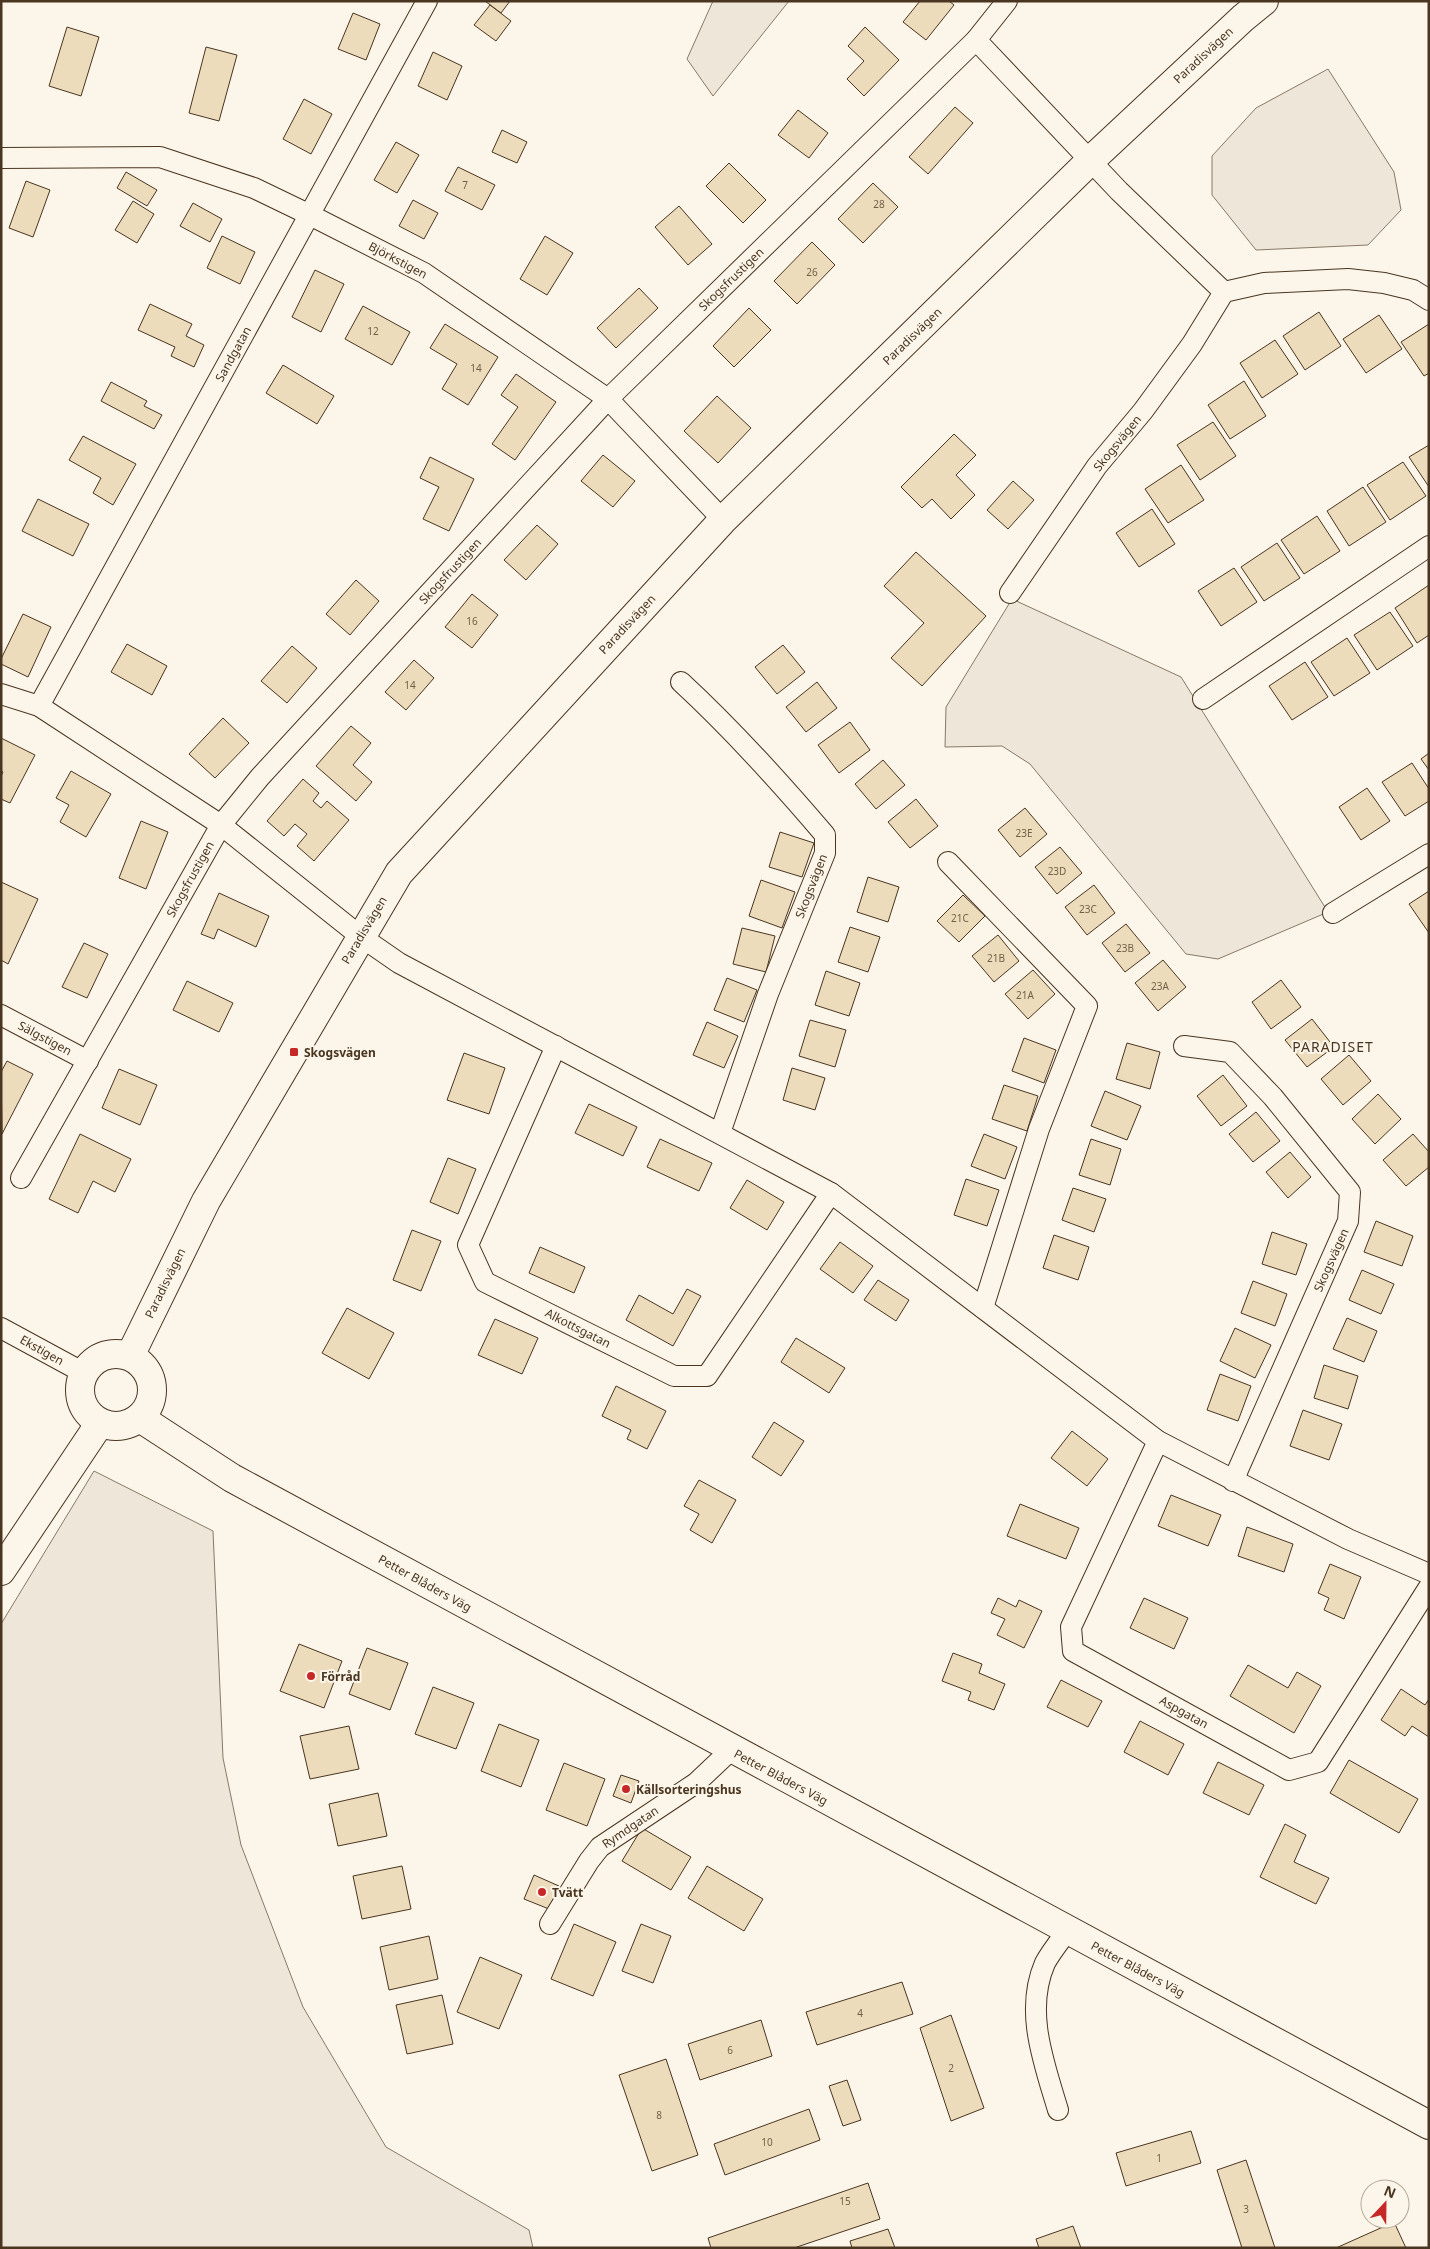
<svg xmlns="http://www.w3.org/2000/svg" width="1430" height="2249" font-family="'Noto Sans',sans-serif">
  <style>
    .green { fill: #ede6d9; stroke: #887966 }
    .building { fill: #ecdcbc; stroke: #4a3520 }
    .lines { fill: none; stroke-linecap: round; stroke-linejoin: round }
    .street-casing { stroke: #4a3520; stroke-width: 22 }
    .secondary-casing { stroke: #4a3520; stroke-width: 30 }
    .street { stroke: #fbf6e9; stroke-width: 20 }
    .secondary { stroke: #fbf6e9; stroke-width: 28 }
    .poi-dot { fill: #c62828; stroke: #fbf6e9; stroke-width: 2 }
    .labels { text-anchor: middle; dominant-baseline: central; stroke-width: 4; stroke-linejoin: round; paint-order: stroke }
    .number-label { font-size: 10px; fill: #725f47 }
    .street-label { font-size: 12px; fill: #4a3520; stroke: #fbf6e9 }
    .poi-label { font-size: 12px; font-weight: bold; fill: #4a3520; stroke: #fbf6e9; text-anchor: start }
    .neighbourhood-label { font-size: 14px; letter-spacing: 1px; fill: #4a3520; stroke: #fbf6e9 }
  </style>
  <rect width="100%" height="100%" fill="#fbf6e9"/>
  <g class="green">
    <polygon points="713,1 789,1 713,96 687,59"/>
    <polygon points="1328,69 1394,172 1401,210 1368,245 1256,250 1212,195 1212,156 1256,108"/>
    <polygon points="1012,599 1181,677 1328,912 1218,959 1186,954 1030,764 1002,746 945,747 946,707"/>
    <polygon points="94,1471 213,1531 223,1758 241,1845 303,2007 386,2147 529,2230 533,2248 1,2248 1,1624"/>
  </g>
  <g class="building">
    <polygon points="485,1 510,1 501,13"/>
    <polygon points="920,1 949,1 954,5 926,40 903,22"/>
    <polygon points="490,5 511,21 496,41 474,25"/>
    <polygon points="353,13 380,24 366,60 338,49"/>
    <polygon points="67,27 99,37 81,96 49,86"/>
    <polygon points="865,27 899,60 864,96 847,79 864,61 848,46"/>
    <polygon points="206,47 237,55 219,121 189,113"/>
    <polygon points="433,52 462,66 447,100 418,86"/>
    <polygon points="304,99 332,114 311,154 283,139"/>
    <polygon points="955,107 973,123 928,174 909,157"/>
    <polygon points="798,110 828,133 809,158 778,135"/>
    <polygon points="502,130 527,142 517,163 492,152"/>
    <polygon points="396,142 419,155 397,193 374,180"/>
    <polygon points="729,163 766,200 743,223 706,186"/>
    <polygon points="458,167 495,185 482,210 445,191"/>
    <polygon points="126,172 157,190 147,206 117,188"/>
    <polygon points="26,181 50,190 33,237 9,228"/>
    <polygon points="873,183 898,207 863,243 838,219"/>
    <polygon points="413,200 438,213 424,239 399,226"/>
    <polygon points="133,201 154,214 137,243 115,230"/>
    <polygon points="193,203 222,219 210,242 180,226"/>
    <polygon points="679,206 712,244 688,265 655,227"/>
    <polygon points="222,236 255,252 240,284 207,268"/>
    <polygon points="545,236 573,253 547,295 520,279"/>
    <polygon points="812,242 835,265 797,304 774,281"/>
    <polygon points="315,270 344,284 321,332 292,317"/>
    <polygon points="639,288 658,308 616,348 597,328"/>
    <polygon points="150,304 192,324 186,336 204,345 194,367 171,356 175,347 138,330"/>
    <polygon points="363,306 410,332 392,365 345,339"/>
    <polygon points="749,308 771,330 734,367 713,346"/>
    <polygon points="1319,312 1341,346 1305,370 1283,336"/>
    <polygon points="1379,315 1402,349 1366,373 1343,339"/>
    <polygon points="445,324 498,357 468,405 442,389 457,364 430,348"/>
    <polygon points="1429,324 1429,373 1424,376 1401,342"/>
    <polygon points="1275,340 1298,374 1262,398 1240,363"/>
    <polygon points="283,365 334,396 317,424 266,393"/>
    <polygon points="516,374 556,402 515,460 492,444 518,407 501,395"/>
    <polygon points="1244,381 1266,416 1230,439 1208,405"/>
    <polygon points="111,382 147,401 144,406 162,415 154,429 101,401"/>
    <polygon points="717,396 751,428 718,463 684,431"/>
    <polygon points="1213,422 1236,456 1200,480 1177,445"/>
    <polygon points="954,434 976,455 956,475 975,495 951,519 932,499 922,508 901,487"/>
    <polygon points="83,436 136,464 113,505 93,493 101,478 69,460"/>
    <polygon points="1429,445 1429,487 1409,457"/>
    <polygon points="603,455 635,481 613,507 581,481"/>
    <polygon points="430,457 474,479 449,531 423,519 439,487 420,478"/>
    <polygon points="1403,462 1426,496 1390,520 1367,485"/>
    <polygon points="1181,465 1204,500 1168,523 1145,489"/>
    <polygon points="1013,481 1034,500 1008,529 987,510"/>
    <polygon points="1363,487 1386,522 1349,546 1327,511"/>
    <polygon points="38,499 89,524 73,556 22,531"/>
    <polygon points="1152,509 1175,544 1139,567 1116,533"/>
    <polygon points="1317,516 1340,551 1304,574 1281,540"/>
    <polygon points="537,525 558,544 526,580 504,560"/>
    <polygon points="1277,543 1300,578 1264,601 1241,567"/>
    <polygon points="916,552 986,616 922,686 891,658 924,623 884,586"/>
    <polygon points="1234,568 1257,602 1221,626 1198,591"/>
    <polygon points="356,580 379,601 350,635 326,614"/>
    <polygon points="1429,585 1429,635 1417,643 1395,608"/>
    <polygon points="472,594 498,615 472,648 445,627"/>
    <polygon points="1390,612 1413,646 1377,670 1354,635"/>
    <polygon points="23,614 51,627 28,677 1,664 1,659"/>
    <polygon points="1347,638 1370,673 1334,696 1311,662"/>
    <polygon points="127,644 167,666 152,695 111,672"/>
    <polygon points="783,645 805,672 777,694 755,667"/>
    <polygon points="292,646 317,668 287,703 261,681"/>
    <polygon points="414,660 434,678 406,710 385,692"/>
    <polygon points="1305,662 1328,697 1292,720 1269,686"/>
    <polygon points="817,682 837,708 806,732 786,707"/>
    <polygon points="223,718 249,743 215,778 189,754"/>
    <polygon points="850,722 870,750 839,773 818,745"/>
    <polygon points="351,726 371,743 353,765 372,782 356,801 316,766"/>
    <polygon points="1,738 35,755 10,803 1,799 1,776 3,772 1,771"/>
    <polygon points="1429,753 1429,770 1421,759"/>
    <polygon points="883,760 905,785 876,809 855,784"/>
    <polygon points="1412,763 1429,789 1429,801 1405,816 1382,782"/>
    <polygon points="71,771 111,794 86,837 60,822 69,805 56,798"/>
    <polygon points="303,779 319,793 313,801 321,808 327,801 349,820 314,861 297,846 307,834 295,824 284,836 267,821"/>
    <polygon points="1367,788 1390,821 1361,840 1339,807"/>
    <polygon points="916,799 938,826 910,848 888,822"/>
    <polygon points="1025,808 1047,834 1020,857 998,830"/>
    <polygon points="141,821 168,832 146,889 119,878"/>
    <polygon points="780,832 814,843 802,877 769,867"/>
    <polygon points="1060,847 1082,873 1057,894 1035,867"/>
    <polygon points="868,877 899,887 888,922 857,912"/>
    <polygon points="761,880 795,892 782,928 749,916"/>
    <polygon points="1,882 38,899 8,964 1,960"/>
    <polygon points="1094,885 1115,913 1087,935 1065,907"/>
    <polygon points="1429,891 1429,933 1409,904"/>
    <polygon points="219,893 269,916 256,947 218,929 214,939 201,934"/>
    <polygon points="963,895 985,916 959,942 937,921"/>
    <polygon points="1126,924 1150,953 1125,972 1102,943"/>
    <polygon points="850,927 880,937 868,972 838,962"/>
    <polygon points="742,928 775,936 766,972 733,964"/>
    <polygon points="998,935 1019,961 994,982 972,956"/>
    <polygon points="84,943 108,954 87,998 62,987"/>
    <polygon points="1163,960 1186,987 1158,1011 1135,983"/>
    <polygon points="1033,970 1055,994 1028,1019 1005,994"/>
    <polygon points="826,971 860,983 849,1016 815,1005"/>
    <polygon points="727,978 757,990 744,1022 714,1010"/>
    <polygon points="1281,980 1301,1007 1271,1029 1252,1002"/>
    <polygon points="187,981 233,1003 219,1032 173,1010"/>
    <polygon points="1312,1019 1334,1047 1307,1067 1285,1040"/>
    <polygon points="810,1020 846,1030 835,1067 799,1056"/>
    <polygon points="707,1022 738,1036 724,1068 693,1055"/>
    <polygon points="1024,1038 1056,1050 1044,1083 1012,1071"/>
    <polygon points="1127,1043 1160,1052 1150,1089 1116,1079"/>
    <polygon points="464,1053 505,1068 489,1114 447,1100"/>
    <polygon points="1349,1055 1371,1081 1343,1105 1321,1079"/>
    <polygon points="7,1061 33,1074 2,1134 1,1072"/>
    <polygon points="792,1068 825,1078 815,1110 783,1100"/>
    <polygon points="119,1069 157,1085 140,1125 102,1108"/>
    <polygon points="1223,1075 1247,1106 1221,1126 1197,1096"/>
    <polygon points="1004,1085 1038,1096 1027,1131 992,1119"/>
    <polygon points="1105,1091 1141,1106 1127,1140 1091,1126"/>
    <polygon points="1378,1094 1401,1119 1375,1144 1352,1119"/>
    <polygon points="589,1104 637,1127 623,1156 575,1133"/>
    <polygon points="1256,1112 1280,1141 1253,1162 1229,1134"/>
    <polygon points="80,1134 131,1159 115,1192 93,1181 78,1213 49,1199"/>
    <polygon points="984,1134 1017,1147 1005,1179 971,1166"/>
    <polygon points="1413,1134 1429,1152 1429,1167 1406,1186 1383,1160"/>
    <polygon points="660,1139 712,1163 699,1191 647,1167"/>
    <polygon points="1091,1139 1121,1149 1110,1185 1079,1175"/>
    <polygon points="1290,1152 1311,1177 1288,1198 1266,1172"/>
    <polygon points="448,1158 476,1169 458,1214 430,1202"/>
    <polygon points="966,1179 999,1190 987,1226 954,1215"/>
    <polygon points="747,1180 784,1202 767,1230 730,1208"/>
    <polygon points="1073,1188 1106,1199 1094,1232 1062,1220"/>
    <polygon points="1376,1221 1413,1236 1402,1266 1364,1252"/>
    <polygon points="412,1230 441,1241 421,1291 393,1280"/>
    <polygon points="1272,1232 1307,1244 1296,1275 1262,1264"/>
    <polygon points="1054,1235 1089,1247 1078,1280 1043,1268"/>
    <polygon points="840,1242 873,1266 853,1293 820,1269"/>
    <polygon points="540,1247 585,1267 574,1293 529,1273"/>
    <polygon points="1362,1270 1394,1284 1381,1314 1349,1300"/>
    <polygon points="878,1280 909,1300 896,1321 864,1300"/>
    <polygon points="1253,1281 1287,1294 1275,1326 1241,1313"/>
    <polygon points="687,1289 701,1296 673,1346 626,1320 639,1295 673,1314"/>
    <polygon points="347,1308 394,1333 369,1379 322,1353"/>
    <polygon points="1347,1318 1377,1331 1364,1362 1333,1349"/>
    <polygon points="495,1319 538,1338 522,1374 478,1355"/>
    <polygon points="1235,1328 1271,1345 1255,1378 1220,1361"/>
    <polygon points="796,1338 845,1368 829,1393 781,1362"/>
    <polygon points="1324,1365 1358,1376 1348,1409 1314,1398"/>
    <polygon points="1220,1374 1251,1386 1238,1421 1207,1410"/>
    <polygon points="616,1386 666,1411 647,1449 627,1439 631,1430 602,1416"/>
    <polygon points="1303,1410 1342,1424 1329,1460 1290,1446"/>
    <polygon points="774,1422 804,1441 781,1476 752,1457"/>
    <polygon points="1072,1431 1108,1459 1087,1486 1051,1458"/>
    <polygon points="699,1480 736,1500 712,1543 690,1530 699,1514 684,1506"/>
    <polygon points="1171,1495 1221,1515 1208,1546 1158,1526"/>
    <polygon points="1020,1504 1079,1528 1066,1559 1007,1536"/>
    <polygon points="1247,1527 1293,1544 1284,1572 1238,1556"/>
    <polygon points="1330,1564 1361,1577 1344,1619 1324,1610 1329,1598 1318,1593"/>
    <polygon points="998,1598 1016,1607 1019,1600 1042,1611 1024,1648 997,1635 1005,1619 991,1613"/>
    <polygon points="1144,1598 1188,1618 1174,1649 1130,1628"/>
    <polygon points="299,1644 342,1661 324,1708 280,1691"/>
    <polygon points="367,1648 408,1663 390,1710 349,1694"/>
    <polygon points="953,1653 982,1664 979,1673 1005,1684 994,1710 968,1700 971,1692 942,1681"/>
    <polygon points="1248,1665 1288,1688 1297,1672 1321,1686 1294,1733 1230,1696"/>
    <polygon points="1061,1680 1102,1701 1088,1727 1047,1707"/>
    <polygon points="433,1687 474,1703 456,1749 415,1734"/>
    <polygon points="1401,1689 1425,1705 1429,1699 1429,1737 1412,1726 1405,1736 1381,1720"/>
    <polygon points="1140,1721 1184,1744 1168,1775 1124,1752"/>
    <polygon points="499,1724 539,1740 521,1787 481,1771"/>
    <polygon points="349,1726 359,1769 310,1779 300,1736"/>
    <polygon points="1349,1760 1418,1799 1399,1833 1330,1793"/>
    <polygon points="1218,1762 1264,1785 1249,1815 1203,1793"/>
    <polygon points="564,1763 605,1779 587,1826 546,1810"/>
    <polygon points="621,1775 639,1781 631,1803 613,1796"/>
    <polygon points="378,1793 387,1836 338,1846 329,1804"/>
    <polygon points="1285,1824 1306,1835 1294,1862 1329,1878 1316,1904 1260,1877"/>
    <polygon points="642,1828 691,1857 671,1890 622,1861"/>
    <polygon points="402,1866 411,1909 362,1919 353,1876"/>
    <polygon points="707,1866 763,1899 744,1931 688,1898"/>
    <polygon points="534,1875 559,1886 549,1909 524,1899"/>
    <polygon points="574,1924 616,1942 593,1996 551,1979"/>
    <polygon points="641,1924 671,1936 653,1983 622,1971"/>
    <polygon points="429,1936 438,1979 389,1990 380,1947"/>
    <polygon points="480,1957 522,1975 499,2029 457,2012"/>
    <polygon points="902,1982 913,2014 817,2045 806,2012"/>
    <polygon points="442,1995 453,2044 407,2054 396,2005"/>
    <polygon points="951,2015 984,2108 951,2121 920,2028"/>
    <polygon points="761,2020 772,2056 700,2080 688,2044"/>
    <polygon points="666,2059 698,2155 652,2171 619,2075"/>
    <polygon points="847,2080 861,2120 843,2126 829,2086"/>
    <polygon points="809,2109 820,2140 725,2175 714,2144"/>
    <polygon points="1191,2131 1201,2163 1126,2186 1116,2153"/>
    <polygon points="1246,2160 1275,2248 1242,2248 1217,2170"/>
    <polygon points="868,2183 880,2219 794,2248 711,2248 708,2238"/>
    <polygon points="1394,2222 1406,2248 1336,2248"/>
    <polygon points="1073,2226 1081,2248 1039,2248 1036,2239"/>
    <polygon points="888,2229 895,2248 852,2248 850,2241"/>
  </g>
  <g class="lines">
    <defs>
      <g id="street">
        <polyline points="976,40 1119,191 1224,292"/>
        <polyline points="1,158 160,157 254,188 310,215 424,273 608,399 723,520"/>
        <polyline points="1010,593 1097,466 1143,411 1192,344 1224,292 1264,283 1348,279 1384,283 1413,290 1429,300"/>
        <path d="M681,682C733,730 779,781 825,835V853L768,994L720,1133"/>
        <polyline points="1,694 39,706 221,825 360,936 399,963 831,1193 1158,1441 1348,1539 1429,1574"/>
        <polyline points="1203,699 1429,546"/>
        <polyline points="39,706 427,1"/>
        <polyline points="948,862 1087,1006 1039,1129 983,1308"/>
        <polyline points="1333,913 1429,854"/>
        <polyline points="1,1015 88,1061"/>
        <polyline points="556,1046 468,1245 485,1282 674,1376 707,1376 831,1193"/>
        <polyline points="1184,1046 1230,1052 1273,1097 1350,1192 1348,1221 1233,1481"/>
        <polyline points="21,1178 221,825 260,777 608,399 976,40 1007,1"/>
        <polyline points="1,1328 84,1373"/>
        <polyline points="1158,1441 1071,1627 1073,1651 1289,1770 1318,1762 1429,1587"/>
        <polyline points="550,1924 589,1861 600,1847 696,1783 731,1750"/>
        <path d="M1058,2110C1044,2063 1024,2011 1045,1963C1051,1952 1060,1941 1067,1931"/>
      </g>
      <g id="secondary">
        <circle cx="116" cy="1390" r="36"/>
        <polyline points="130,1356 206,1201 399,873 723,520 1091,160 1243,18 1264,1"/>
        <polyline points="140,1418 232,1478 1429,2125"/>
        <polyline points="1,1571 100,1423"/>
      </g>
    </defs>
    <use href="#street" class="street-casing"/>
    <use href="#secondary" class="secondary-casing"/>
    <use href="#street" class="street"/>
    <use href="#secondary" class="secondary"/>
  </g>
  <g class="poi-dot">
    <rect x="289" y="1047" width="10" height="10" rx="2.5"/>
    <circle cx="311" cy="1676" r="5"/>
    <circle cx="626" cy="1789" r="5"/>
    <circle cx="542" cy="1892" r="5"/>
  </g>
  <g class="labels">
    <g class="number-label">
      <text x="465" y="185">7</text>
      <text x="879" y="204">28</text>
      <text x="812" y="272">26</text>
      <text x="373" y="331">12</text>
      <text x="476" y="368">14</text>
      <text x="472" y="621">16</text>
      <text x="410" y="685">14</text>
      <text x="1024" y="833">23E</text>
      <text x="1057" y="871">23D</text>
      <text x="1088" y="909">23C</text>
      <text x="960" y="918">21C</text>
      <text x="1125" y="948">23B</text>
      <text x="996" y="958">21B</text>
      <text x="1160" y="986">23A</text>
      <text x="1025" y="995">21A</text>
      <text x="860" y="2013">4</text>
      <text x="730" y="2050">6</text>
      <text x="951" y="2068">2</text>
      <text x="659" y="2115">8</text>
      <text x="767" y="2142">10</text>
      <text x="1159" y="2158">1</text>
      <text x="845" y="2201">15</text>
      <text x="1246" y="2209">3</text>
    </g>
    <g class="street-label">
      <text transform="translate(1203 55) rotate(-43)">Paradisvägen</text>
      <text transform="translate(398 260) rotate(28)">Björkstigen</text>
      <text transform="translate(731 279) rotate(-44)">Skogsfrustigen</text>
      <text transform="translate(912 336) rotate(-44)">Paradisvägen</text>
      <text transform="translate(233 354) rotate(-61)">Sandgatan</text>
      <text transform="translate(1117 443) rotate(-51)">Skogsvägen</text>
      <text transform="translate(450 571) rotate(-47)">Skogsfrustigen</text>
      <text transform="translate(627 624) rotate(-47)">Paradisvägen</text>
      <text transform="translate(190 879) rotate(-61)">Skogsfrustigen</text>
      <text transform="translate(811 886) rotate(-69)">Skogsvägen</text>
      <text transform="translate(364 930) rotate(-59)">Paradisvägen</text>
      <text transform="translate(45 1038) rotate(28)">Sälgstigen</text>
      <text transform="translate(1331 1260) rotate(-66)">Skogsvägen</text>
      <text transform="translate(165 1283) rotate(-64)">Paradisvägen</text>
      <text transform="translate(578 1328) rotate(27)">Alkottsgatan</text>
      <text transform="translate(42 1350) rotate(29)">Ekstigen</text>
      <text transform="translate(425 1583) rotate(29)">Petter Blåders Väg</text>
      <text transform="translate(1184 1712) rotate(29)">Aspgatan</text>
      <text transform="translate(781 1777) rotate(28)">Petter Blåders Väg</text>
      <text transform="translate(630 1827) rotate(-34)">Rymdgatan</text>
      <text transform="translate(1138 1969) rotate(28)">Petter Blåders Väg</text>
    </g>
    <g class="poi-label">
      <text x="304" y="1052">Skogsvägen</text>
      <text x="321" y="1676">Förråd</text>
      <text x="636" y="1789">Källsorteringshus</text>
      <text x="552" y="1892">Tvätt</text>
    </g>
    <g class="neighbourhood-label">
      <text x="1333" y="1046">PARADISET</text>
    </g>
  </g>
  <rect width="1430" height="2249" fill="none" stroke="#4a3520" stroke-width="5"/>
  <g transform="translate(1385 2204) rotate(22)"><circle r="24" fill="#fbf6e9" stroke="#b4a999"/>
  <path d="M0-4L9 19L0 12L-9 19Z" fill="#c62828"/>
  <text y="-8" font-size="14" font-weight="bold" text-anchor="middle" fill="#4a3520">N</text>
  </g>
</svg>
